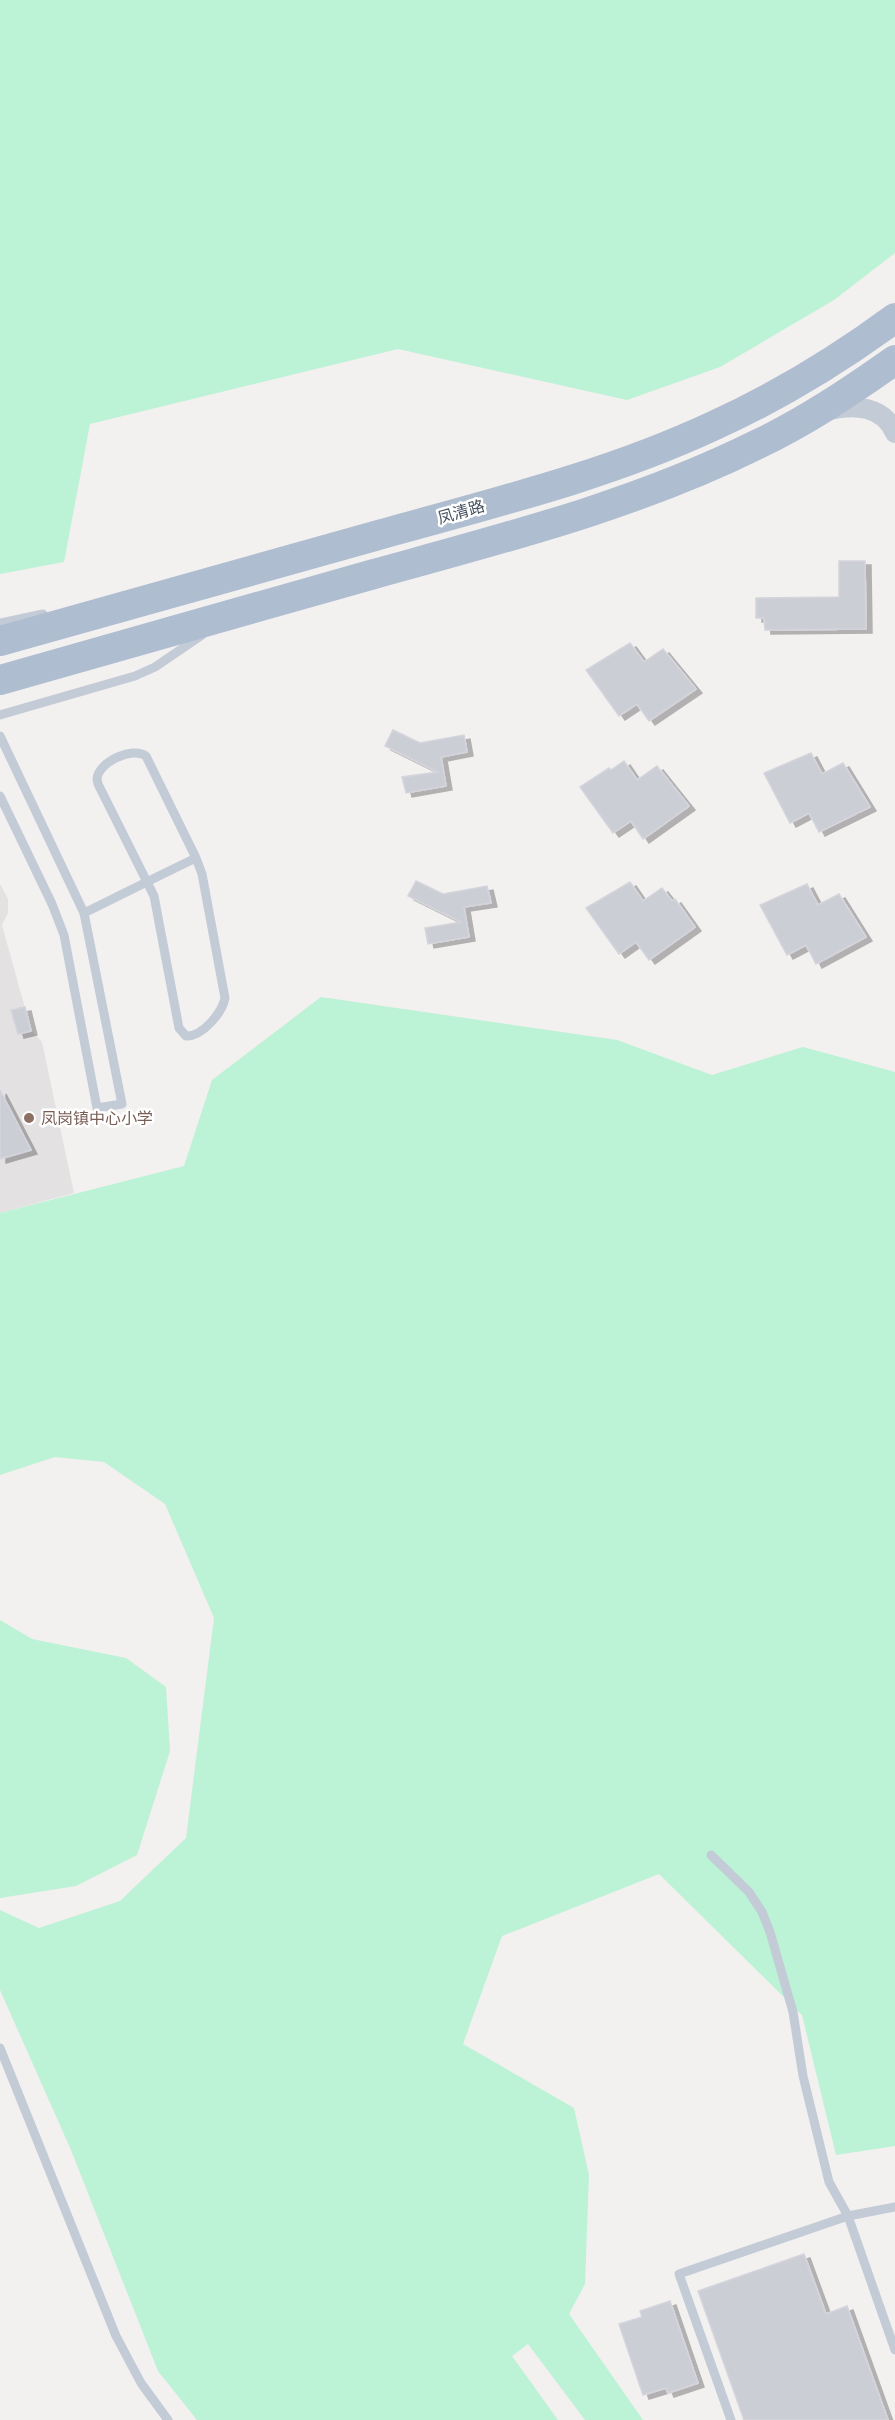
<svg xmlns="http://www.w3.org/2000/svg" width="895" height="2420" font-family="Figtree,'Noto Sans SC',sans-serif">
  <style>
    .education { fill: #e4e1e2 }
    .green { fill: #bcf2d6 }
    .building { fill: #ccced6; stroke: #d4d5dc; stroke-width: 1.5; filter: url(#shadow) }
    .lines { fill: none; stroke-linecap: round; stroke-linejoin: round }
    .lane { stroke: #c3cbd6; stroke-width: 9 }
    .street { stroke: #c3cbd6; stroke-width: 20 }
    .primary { stroke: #aebdd0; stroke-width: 30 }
    .education-dot { fill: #8d6e63; stroke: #fff; stroke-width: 2 }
    .labels { text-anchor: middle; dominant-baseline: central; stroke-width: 5; stroke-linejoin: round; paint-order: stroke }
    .street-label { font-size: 16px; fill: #47515f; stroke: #fff }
    .education-label { font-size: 16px; fill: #785e54; stroke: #fff; text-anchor: start }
  </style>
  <defs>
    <filter id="shadow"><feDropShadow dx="6" dy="4" stdDeviation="0" flood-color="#0004"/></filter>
  </defs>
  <rect width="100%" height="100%" fill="#f3f0f0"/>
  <polygon class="education" points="0,884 8,899 8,913 2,925 31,1030 42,1042 74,1193 0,1213"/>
  <g class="green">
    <polygon points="0,0 895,0 895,253 834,300 720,367 627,400 398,349 90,424 64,562 0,574"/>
    <polygon points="321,997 617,1040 712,1075 803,1047 895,1072 895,2146 836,2155 802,2015 659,1874 502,1936 463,2044 574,2108 589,2175 585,2284 569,2314 643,2420 585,2420 528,2344 512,2356 558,2420 197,2420 158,2371 71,2150 0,1990 0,1910 39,1928 120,1901 186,1838 214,1618 165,1504 104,1462 55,1457 0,1475 0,1213 184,1166 212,1080"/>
    <polygon points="0,1620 32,1639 126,1658 166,1687 170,1751 137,1855 76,1886 0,1898"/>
  </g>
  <g class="building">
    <polygon points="839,561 865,561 866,629 765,630 764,618 756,618 756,598 839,597"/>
    <polygon points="630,643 644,662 663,649 696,689 649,721 637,704 619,716 586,670"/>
    <polygon points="393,730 420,743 464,735 467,752 441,757 446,786 406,793 402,777 438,772 385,746"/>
    <polygon points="811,753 822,774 843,763 870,807 819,832 809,813 790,823 764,773"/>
    <polygon points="624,761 637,780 657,766 689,806 643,839 631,821 613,833 580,787 609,768 611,770"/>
    <polygon points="416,881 443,894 487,886 491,903 464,907 469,937 428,944 425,928 461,922 408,896"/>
    <polygon points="630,882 643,901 662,888 672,901 675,899 695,927 649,960 636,942 619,954 586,908"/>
    <polygon points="807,884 818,905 839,894 866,937 816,964 806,945 787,955 760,905"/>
    <polygon points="25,1007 31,1031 18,1034 11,1010"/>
    <polygon points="0,1090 31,1150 0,1159"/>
    <polygon points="804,2254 826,2314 847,2306 888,2420 744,2420 698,2291"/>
    <polygon points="670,2301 698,2383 668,2393 666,2388 643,2395 619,2324 642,2317 640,2311"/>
  </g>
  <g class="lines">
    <g class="lane">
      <polyline points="0,623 43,614"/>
      <polyline points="0,715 135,676 155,667 202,635"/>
      <polyline points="0,736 84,913 122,1104 97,1108 64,935 52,904 0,796"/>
      <path d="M84,913C121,895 158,876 196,858L146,756C133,746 98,762 97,779L98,784L154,896L179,1028L186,1036C202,1037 222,1013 225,998L202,874L196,858"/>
      <polyline points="711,1855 749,1892 762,1912 770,1932 793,2012 803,2076 829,2182 848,2216 895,2350"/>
      <polyline points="0,2048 116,2336 141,2383 168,2420"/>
      <polyline points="731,2420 679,2274 848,2216 895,2207"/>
    </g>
    <path class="street" d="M829,410C854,404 884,406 895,433"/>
    <g class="primary">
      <path d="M0,641C125,606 250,571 375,536C489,504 606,476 713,426C777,397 838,360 895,318"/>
      <path d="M0,680C125,644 250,609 374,574C504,538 635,505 756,445C805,422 851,391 895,360"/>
    </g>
  </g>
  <circle class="education-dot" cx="29" cy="1118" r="6"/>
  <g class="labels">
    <g class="street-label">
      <text transform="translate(461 512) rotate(-16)">凤清路</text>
    </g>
    <g class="education-label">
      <text x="41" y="1118">凤岗镇中心小学</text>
    </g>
  </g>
</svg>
